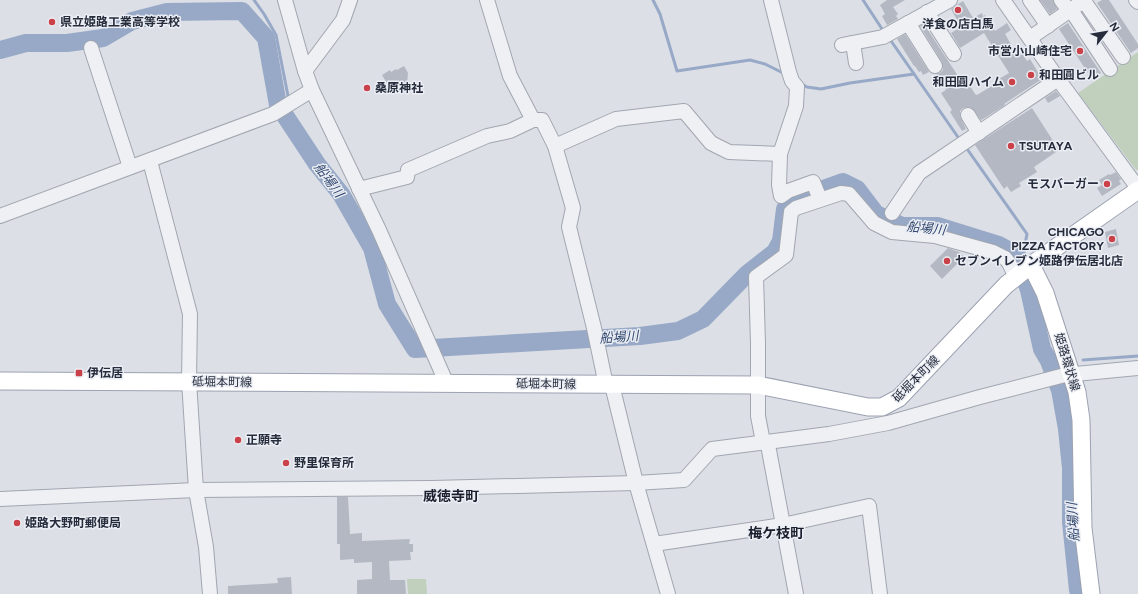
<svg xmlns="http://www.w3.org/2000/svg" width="1138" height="594" font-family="Figtree,'Noto Sans JP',sans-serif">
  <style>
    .green { fill: #c0d0bd }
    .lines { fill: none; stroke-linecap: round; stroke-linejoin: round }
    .stream { stroke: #97a9c6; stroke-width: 3 }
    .river { stroke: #97a9c6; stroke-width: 18 }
    .building { fill: #b3b8c2 }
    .minor-casing { stroke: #a2a6b0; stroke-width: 16 }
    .major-casing { stroke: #9ca2b1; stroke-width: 19 }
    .minor { stroke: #eef0f4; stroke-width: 14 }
    .major { stroke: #fff; stroke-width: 17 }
    .poi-dot { fill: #cb4149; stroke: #ebeef4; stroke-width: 1.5 }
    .labels { text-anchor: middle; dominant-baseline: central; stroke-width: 3; stroke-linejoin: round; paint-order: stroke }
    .poi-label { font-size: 12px; font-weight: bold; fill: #262c3c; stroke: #ebeef4; text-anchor: start }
    .street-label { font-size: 12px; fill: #262c3c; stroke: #ebeef4 }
    .water-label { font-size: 13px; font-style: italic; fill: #31476e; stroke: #ebeef4 }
    .quarter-label { font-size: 14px; font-weight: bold; fill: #191d2c; stroke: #ebeef4 }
  </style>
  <rect width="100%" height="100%" fill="#dcdfe6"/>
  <g class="green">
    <polygon points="1138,52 1138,170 1136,170 1078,93"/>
    <polygon points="407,579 426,579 427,594 408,594"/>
  </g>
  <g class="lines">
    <g class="stream">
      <polyline points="254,0 264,14 276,35 289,101"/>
      <polyline points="653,0 660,14 677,71 750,60 765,64 785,74"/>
      <polyline points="863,0 884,32"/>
      <polyline points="889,38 960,140"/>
      <polyline points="800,83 807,87 821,89 850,83 914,74"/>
      <polyline points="290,108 292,114 305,134 317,164"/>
      <polyline points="965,146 1027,234 1024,249 1017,255"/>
      <polyline points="1083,360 1138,356"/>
    </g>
    <polyline class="river" points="0,50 26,43 67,43 103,38 132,21 167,12 242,11 266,38 278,105 317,164 341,194 372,248 387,304 415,349 640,336 678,331 703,319 747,274 775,252 781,241 785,209 793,200 843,182 857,189 876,214 902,226 938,226 999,245 1017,255 1029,290 1042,349 1049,361 1060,390 1067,429 1071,468 1071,522 1078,590 1080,594"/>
  </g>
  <g class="building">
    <polygon points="887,0 905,0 893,7 898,14 896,16 898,19 887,25 882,16 885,14 880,5"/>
    <polygon points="1040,0 1053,0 1057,9 1050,14"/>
    <polygon points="1102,0 1109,0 1138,44 1138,48 1131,53 1097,3"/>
    <polygon points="963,1 973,18 982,13 983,16 985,15 995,31 1007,23 1011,30 1005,34 1013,48 1017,45 1027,61 1030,59 1042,79 1004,104 1005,105 983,119 981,120 972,108 968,107 963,108 960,111 960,116 966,129 962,131 950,112 952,110 941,93 946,90 936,74 940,73 943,70 942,62 920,26 924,24 960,79 964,76 975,94 977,95 1000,81 999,79 1009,73 984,33 960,48 951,33 961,27 951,9"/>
    <polygon points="1068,23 1101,73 1092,79 1059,29"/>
    <polygon points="905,34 929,72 923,75 921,71 919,72 915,66 914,66 897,39"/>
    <polygon points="404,66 408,73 407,85 391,83 388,85 382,75 390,70 391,72 396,69 397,70"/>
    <polygon points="1056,91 1060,96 1048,103 1045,98"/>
    <polygon points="1032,108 1059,150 1034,167 1037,172 1019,183 1021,186 1011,192 1007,186 1004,189 975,145"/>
    <polygon points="1116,172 1121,179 1119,181 1121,184 1102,196 1097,188 1102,185 1099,180 1109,174 1110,175"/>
    <polygon points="1116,229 1119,245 1108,248 1105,232"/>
    <polygon points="948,248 959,252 964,257 942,279 930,266"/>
    <polygon points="337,497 348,497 350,534 362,533 362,541 410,539 409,544 413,544 413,552 410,552 411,560 389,561 390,580 405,580 406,594 357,594 357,580 372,579 372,562 354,563 354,559 340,560 340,544 337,544"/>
    <polygon points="291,577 292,594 228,594 228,586 278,583 277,578"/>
  </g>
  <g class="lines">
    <defs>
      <g id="minor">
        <polyline points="285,0 305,71 312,90 379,230 446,382"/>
        <polyline points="487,0 510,76 533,120 542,120 555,146 573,208 569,227 594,328 606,385"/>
        <polyline points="771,0 789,72 792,81 797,87 796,106 780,154 779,185 781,196 788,191 813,182 820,199"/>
        <polyline points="1003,0 1058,79 1138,188"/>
        <polyline points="1030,0 1048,26"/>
        <polyline points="1061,0 1069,11"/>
        <polyline points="1136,0 1138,2"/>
        <polyline points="1084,1 1123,57"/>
        <polyline points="1071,10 1110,69"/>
        <polyline points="927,12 954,54"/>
        <polyline points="908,23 935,66"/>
        <polyline points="1030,38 1079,4"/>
        <polyline points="853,43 856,63"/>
        <polyline points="842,45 883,37 950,0"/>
        <polyline points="91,48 130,167"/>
        <polyline points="305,71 343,20 350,0"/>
        <polyline points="968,115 979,133"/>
        <polyline points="555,146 616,119 684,111 711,143 729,152 780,154"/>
        <polyline points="150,161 190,314 189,381 196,490 206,547 210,594"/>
        <polyline points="359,189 407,177 408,170 487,136 510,131 533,120"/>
        <polyline points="892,213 919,173 1058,79"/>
        <polyline points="0,216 273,114 312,90"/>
        <polyline points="612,385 636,483 668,594"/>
        <polyline points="763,442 758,416 758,344 756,277 786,255 791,212 796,208 841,193 849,194 874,223 892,232 935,236 993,252 1005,258 1009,263 1016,277"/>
        <polyline points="763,442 768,445 796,594"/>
        <polyline points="0,499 196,490 432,488 636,483 684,480 712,449 829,434 888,423 980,397 1065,375 1138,368"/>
        <polyline points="654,544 783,525 869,506 880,594"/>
      </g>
      <g id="major">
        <polyline points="1031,265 1045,293 1077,392 1081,420 1083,528 1091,594"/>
        <polyline points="0,381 758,385 868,407 882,407 899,398 1006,285 1031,265 1138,190"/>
      </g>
    </defs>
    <use href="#minor" class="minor-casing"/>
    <use href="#major" class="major-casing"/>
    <use href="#minor" class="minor"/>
    <use href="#major" class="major"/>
  </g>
  <g class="poi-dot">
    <circle cx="958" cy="10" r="4"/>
    <circle cx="52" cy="22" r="4"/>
    <circle cx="1080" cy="51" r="4"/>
    <circle cx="1031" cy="75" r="4"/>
    <circle cx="1012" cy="82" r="4"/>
    <circle cx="367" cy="88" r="4"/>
    <circle cx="1011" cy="146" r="4"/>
    <circle cx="1107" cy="184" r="4"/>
    <circle cx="1112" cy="239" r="4"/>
    <circle cx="947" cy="261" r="4"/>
    <rect x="75" y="369" width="8" height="8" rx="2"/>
    <circle cx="238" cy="440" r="4"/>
    <circle cx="286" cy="463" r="4"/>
    <circle cx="17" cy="523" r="4"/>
  </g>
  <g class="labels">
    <g class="poi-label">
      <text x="60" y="22">県立姫路工業高等学校</text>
      <text x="958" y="24" text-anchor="middle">洋食の店白馬</text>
      <text x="1072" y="51" text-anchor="end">市営小山崎住宅</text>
      <text x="1039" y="75">和田圓ビル</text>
      <text x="1004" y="82" text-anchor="end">和田圓ハイム</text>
      <text x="375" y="88">桑原神社</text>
      <text x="1019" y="146">TSUTAYA</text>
      <text x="1099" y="184" text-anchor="end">モスバーガー</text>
      <text x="1104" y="232" text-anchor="end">CHICAGO<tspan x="1104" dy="14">PIZZA FACTORY</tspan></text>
      <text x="955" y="261">セブンイレブン姫路伊伝居北店</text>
      <text x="87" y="373">伊伝居</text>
      <text x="246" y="440">正願寺</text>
      <text x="294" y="463">野里保育所</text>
      <text x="25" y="523">姫路大野町郵便局</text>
    </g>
    <g class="street-label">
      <text transform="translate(1067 362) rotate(73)">姫路環状線</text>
      <text transform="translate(916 379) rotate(-45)">砥堀本町線</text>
      <text transform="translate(222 382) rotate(1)">砥堀本町線</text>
      <text transform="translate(546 384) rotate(1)">砥堀本町線</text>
    </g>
    <g class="water-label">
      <text transform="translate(329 180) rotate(53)">船場川</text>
      <text transform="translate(926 228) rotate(6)">船場川</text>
      <text transform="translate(619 337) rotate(-4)">船場川</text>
      <text transform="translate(1073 522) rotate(-94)">船場川</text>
    </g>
    <g class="quarter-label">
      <text x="451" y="496">威徳寺町</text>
      <text x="776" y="533">梅ケ枝町</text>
    </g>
  </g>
  <g transform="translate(1106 32) rotate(59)" stroke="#ebeef4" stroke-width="3" paint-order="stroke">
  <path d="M0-3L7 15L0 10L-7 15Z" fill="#262c3c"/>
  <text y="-6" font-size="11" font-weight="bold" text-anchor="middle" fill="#262c3c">N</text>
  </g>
</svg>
